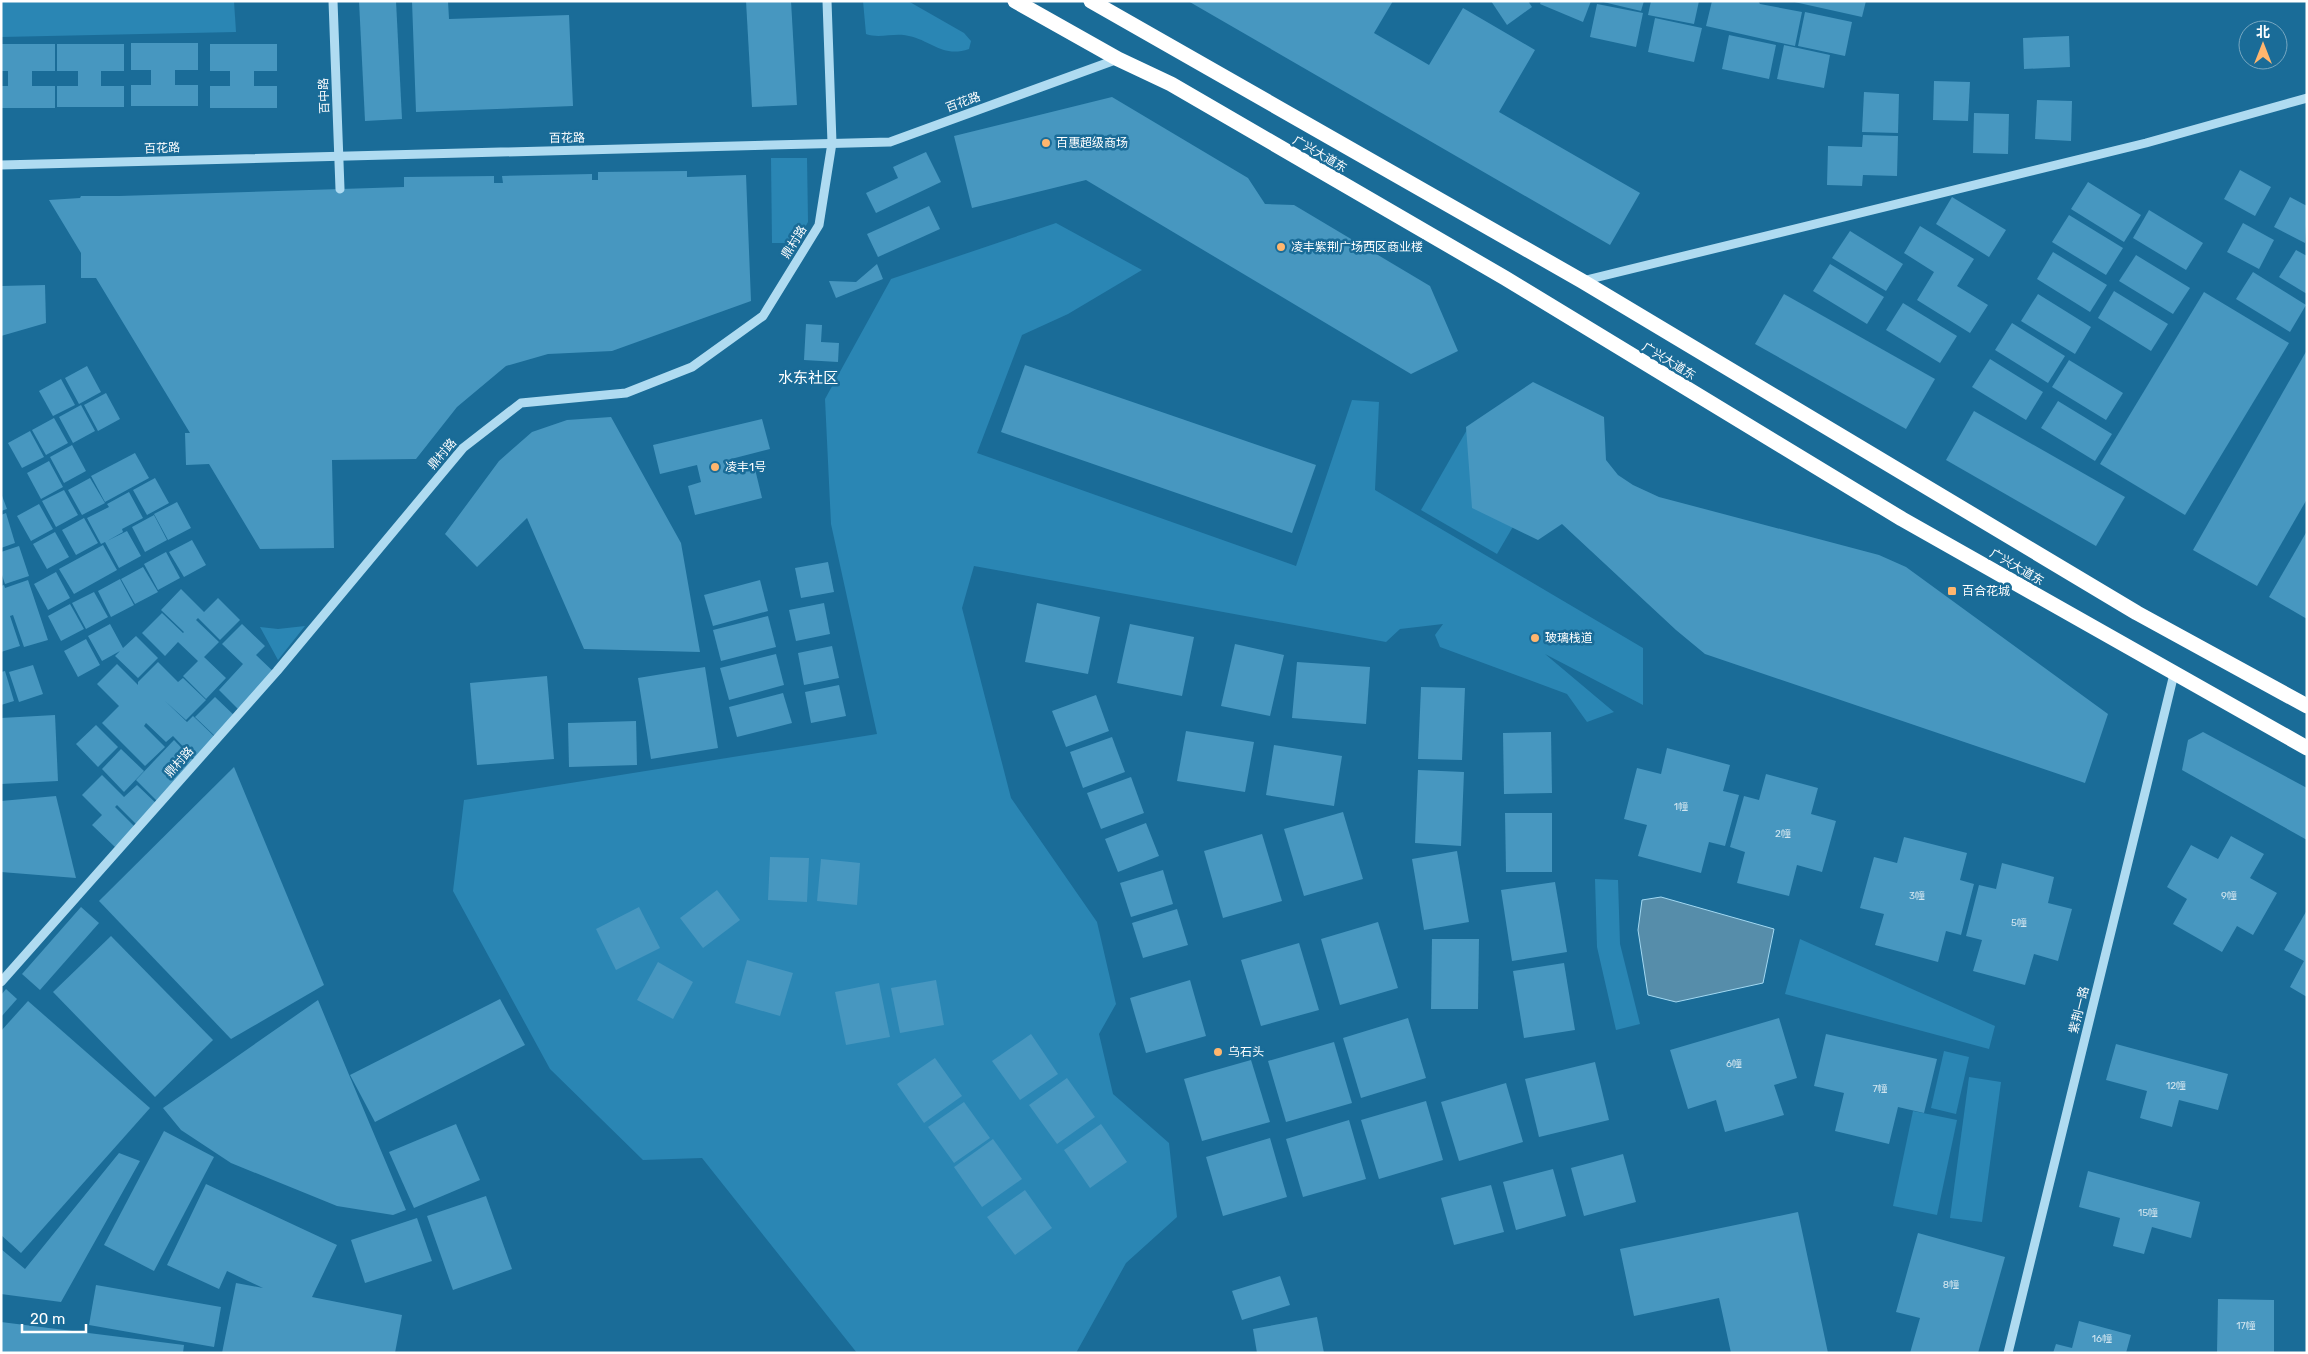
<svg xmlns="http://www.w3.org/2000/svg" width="2308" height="1354" font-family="Rubik,'Noto Sans SC',sans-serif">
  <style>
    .green { fill: #2a86b4 }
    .water { fill: #568daa; stroke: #a2d9f3 }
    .building { fill: #4797c0 }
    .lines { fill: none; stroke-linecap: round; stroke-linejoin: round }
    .minor { stroke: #afdbf1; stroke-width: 9 }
    .highway { stroke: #fff; stroke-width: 15 }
    .poi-dot { fill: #ffb66e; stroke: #1a6c98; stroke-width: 2 }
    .labels { text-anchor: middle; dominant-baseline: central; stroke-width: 5; stroke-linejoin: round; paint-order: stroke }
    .number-label { font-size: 10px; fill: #d1e5ef }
    .street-label { font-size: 12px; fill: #fff; stroke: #1a6c98 }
    .poi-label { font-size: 12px; fill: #fff; stroke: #1a6c98; text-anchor: start }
    .quarter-label { font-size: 15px; fill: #fff; stroke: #1a6c98 }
  </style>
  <rect width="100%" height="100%" fill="#1a6c98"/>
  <g class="green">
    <polygon points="1,1 234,1 236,32 1,37"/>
    <path d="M863,1H908L964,33L971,41L969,49C943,58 932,41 909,36C895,32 880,39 866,34Z"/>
    <polygon points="771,158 807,158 808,222 796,243 772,243"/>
    <polygon points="1056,223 1142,270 1068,314 1022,335 977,453 1296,566 1352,400 1379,402 1375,490 1643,648 1643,705 1545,654 1614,712 1587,722 1567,694 1440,647 1435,635 1443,624 1400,629 1386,642 974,566 962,608 1011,798 1097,922 1116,1004 1099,1034 1113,1094 1169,1143 1177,1217 1126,1263 1076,1353 857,1353 702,1158 643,1160 550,1069 453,891 464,800 877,734 831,524 825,399 891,279"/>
    <polygon points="1468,428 1545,472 1497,554 1421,510"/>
    <polygon points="305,626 278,660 260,627 278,629"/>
    <polygon points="1595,879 1618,880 1620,944 1640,1024 1616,1030 1597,947"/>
    <polygon points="1800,939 1995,1026 1989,1049 1785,994"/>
    <polygon points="1944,1051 1969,1057 1956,1114 1931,1108"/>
    <polygon points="1969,1077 2001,1082 1982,1222 1950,1218"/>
    <polygon points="1913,1111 1957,1120 1937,1215 1893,1206"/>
  </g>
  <polygon class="water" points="1661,897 1774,929 1763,983 1676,1002 1648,995 1638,930 1642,900"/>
  <g class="building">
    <polygon points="359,1 396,1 402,119 365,121"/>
    <polygon points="412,1 448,1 449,19 569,15 573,106 416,112"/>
    <polygon points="746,1 791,1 797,105 752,107"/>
    <polygon points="1188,1 1393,1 1374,33 1429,65 1463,8 1535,50 1499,112 1640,193 1610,245"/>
    <polygon points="1491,1 1528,1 1532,7 1507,25"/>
    <polygon points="1541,1 1591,1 1583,22 1540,4"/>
    <polygon points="1599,1 1644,1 1641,11"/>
    <polygon points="1651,1 1699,1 1694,24 1648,15"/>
    <polygon points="1712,1 1758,1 1760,4 1802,12 1795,46 1706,26"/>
    <polygon points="1790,1 1866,1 1862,17"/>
    <polygon points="1597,4 1643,13 1636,47 1590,37"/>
    <polygon points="1805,12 1852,22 1845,56 1798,46"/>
    <polygon points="1655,18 1702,28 1694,62 1648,52"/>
    <polygon points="1729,35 1776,45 1769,79 1722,69"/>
    <polygon points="2069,36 2070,67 2024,69 2023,38"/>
    <polygon points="131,43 198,43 198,70 175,70 175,85 198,85 198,106 131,106 131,85 151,85 151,70 131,70"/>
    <polygon points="1,44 55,44 55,71 32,71 32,86 55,86 55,108 1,108 1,86 8,86 8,71 1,71"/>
    <polygon points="57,44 124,44 124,71 101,71 101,86 124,86 124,107 57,107 57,86 78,86 78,71 57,71"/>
    <polygon points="210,44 277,44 277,71 254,71 254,86 277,86 277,108 210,108 210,86 230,86 230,71 210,71"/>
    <polygon points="1784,45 1830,55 1824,88 1777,79"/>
    <polygon points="1934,81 1970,82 1968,121 1933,120"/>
    <polygon points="1864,92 1899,94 1898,133 1862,132"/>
    <polygon points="1112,97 1248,178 1265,204 1294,205 1430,286 1458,351 1411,374 1086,180 972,208 954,136"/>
    <polygon points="2037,100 2072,101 2071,141 2035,139"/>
    <polygon points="1974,113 2009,114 2008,154 1973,153"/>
    <polygon points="1863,135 1898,136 1897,176 1863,175 1862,186 1827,185 1828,146 1862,147"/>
    <polygon points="926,152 941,182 876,213 866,193 898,178 893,167"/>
    <polygon points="2240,170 2271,187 2255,216 2224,199"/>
    <polygon points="687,171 687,177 746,175 751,301 612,351 548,354 506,366 457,407 416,459 332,460 334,548 260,549 209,464 186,465 185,433 190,433 96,278 81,278 81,253 49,200 80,198 81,196 119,196 404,187 404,177 494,176 494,183 503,183 502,176 592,174 592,180 598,180 598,172"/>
    <polygon points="2088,182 2141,215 2124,242 2071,209"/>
    <polygon points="1952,197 2006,230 1989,257 1936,224"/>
    <polygon points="2290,197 2307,206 2305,243 2274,227"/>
    <polygon points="929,206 940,229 878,257 867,234"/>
    <polygon points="2149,210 2203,243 2186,270 2133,238"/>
    <polygon points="2069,215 2123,248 2106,275 2052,242"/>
    <polygon points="2243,223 2274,240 2259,269 2227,252"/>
    <polygon points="1920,226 1974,259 1957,286 1988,305 1970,333 1917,300 1934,272 1904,253"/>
    <polygon points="1850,231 1903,264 1886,291 1832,258"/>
    <polygon points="2296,250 2307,256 2307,294 2279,277"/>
    <polygon points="2053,252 2107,285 2090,312 2037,279"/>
    <polygon points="2136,255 2190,288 2173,314 2119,281"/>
    <polygon points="877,264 883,279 836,298 829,281 856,282"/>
    <polygon points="1830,264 1884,297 1867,324 1813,291"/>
    <polygon points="2253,272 2306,305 2290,332 2236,299"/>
    <polygon points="45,285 46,323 1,336 1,286"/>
    <polygon points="2114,291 2168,324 2151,351 2098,318"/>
    <polygon points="2204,292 2289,343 2185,515 2100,464"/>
    <polygon points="1784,294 1935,379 1906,429 1755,344"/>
    <polygon points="2038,294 2091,327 2075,354 2021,321"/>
    <polygon points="1903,303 1957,336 1940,363 1886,330"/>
    <polygon points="2012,323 2065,356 2048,383 1995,350"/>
    <polygon points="806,324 822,325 821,342 839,343 838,362 804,360"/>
    <polygon points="2307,350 2307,499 2257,586 2193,550"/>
    <polygon points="1990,359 2043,392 2026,420 1972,387"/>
    <polygon points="2069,360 2123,393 2106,420 2052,387"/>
    <polygon points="1025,365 1316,465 1292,533 1001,432"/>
    <polygon points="87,366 101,392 79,404 65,378"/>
    <polygon points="61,379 75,405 53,416 39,391"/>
    <polygon points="1533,382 1604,417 1606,460 1618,475 1633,485 1659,497 1879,555 1906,567 2108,714 2085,783 1705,654 1676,630 1562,524 1538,540 1472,508 1466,427"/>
    <polygon points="106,393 120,419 98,431 84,405"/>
    <polygon points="2058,401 2112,434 2095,461 2041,428"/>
    <polygon points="81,405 95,431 73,443 59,417"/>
    <polygon points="1974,411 2125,497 2096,546 1946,460"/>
    <polygon points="611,417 681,543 700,652 584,649 527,518 477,567 445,534 499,461 532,432 567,420"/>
    <polygon points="54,418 68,443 46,455 32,430"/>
    <polygon points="762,419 770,449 731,459 735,474 755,469 762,498 695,515 688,486 701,482 697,465 660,474 653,445"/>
    <polygon points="30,431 44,457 22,468 8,443"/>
    <polygon points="72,445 86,471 64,483 50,457"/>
    <polygon points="135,453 149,478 105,502 91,476"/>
    <polygon points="49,461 63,487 41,499 27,473"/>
    <polygon points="90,478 105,503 82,515 68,490"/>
    <polygon points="155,478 169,503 147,515 133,490"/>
    <polygon points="64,490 78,515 56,527 42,501"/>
    <polygon points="129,492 143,518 122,529 123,532 107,541 127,531 141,556 119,568 105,542 101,544 87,518 109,507 107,504"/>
    <polygon points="1,493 7,509 1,511"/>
    <polygon points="177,502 191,528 168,540 154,514"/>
    <polygon points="39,504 53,529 31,541 17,516"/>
    <polygon points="6,513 15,543 1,548 1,515"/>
    <polygon points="154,515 167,540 145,552 132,527"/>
    <polygon points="84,518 98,543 76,555 62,530"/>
    <polygon points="2307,531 2307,619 2269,597"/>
    <polygon points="55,532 69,557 47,569 33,544"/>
    <polygon points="192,540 206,565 184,577 169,552"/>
    <polygon points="103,545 117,570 74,594 59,569"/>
    <polygon points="19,546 29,576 5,584 1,572 1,552"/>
    <polygon points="166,552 180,578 158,590 144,564"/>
    <polygon points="828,562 834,592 801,598 795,568"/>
    <polygon points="143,567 158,592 135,604 121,579"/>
    <polygon points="56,572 70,598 48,610 34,584"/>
    <polygon points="120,579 134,605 111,617 98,591"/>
    <polygon points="28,580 48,640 24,647 13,615 10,616 20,646 1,652 1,586 4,585 5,588"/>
    <polygon points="760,580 768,611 713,626 704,595"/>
    <polygon points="181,589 204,612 218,598 240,620 220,640 198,618 196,620 219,642 204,657 226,678 206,699 183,676 198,661 178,642 165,656 142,633 162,613 183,633 184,632 161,610"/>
    <polygon points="94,592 108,617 86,629 72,603"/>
    <polygon points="824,603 830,634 796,641 789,610"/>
    <polygon points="1037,603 1100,617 1088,674 1025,662"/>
    <polygon points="70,604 84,629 61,641 48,616"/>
    <polygon points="768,616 776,647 721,661 713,630"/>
    <polygon points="110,624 123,648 136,636 158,658 138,678 115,656 120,651 102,661 88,636"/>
    <polygon points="242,624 265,646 256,655 277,675 242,713 219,690 243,664 222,644"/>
    <polygon points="1130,624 1194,637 1182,696 1117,683"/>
    <polygon points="86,639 100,665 78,677 64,651"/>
    <polygon points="1235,644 1284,655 1270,716 1221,706"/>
    <polygon points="832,646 839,678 804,685 798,653"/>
    <polygon points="776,654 784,685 729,700 720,668"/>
    <polygon points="158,662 178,682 183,678 206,700 186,720 165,701 187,722 193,716 216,738 195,759 173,736 166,742 146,723 144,726 165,747 145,766 102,723 119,706 97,684 117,664 138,685 138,682"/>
    <polygon points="1297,662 1370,667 1366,724 1292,718"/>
    <polygon points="33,665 43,694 19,702 9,672"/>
    <polygon points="705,667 718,748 651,759 638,678"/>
    <polygon points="5,671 14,701 1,705 1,672"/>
    <polygon points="547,676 554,759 477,765 470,683"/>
    <polygon points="839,685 846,716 811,723 805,692"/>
    <polygon points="1421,687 1465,688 1462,760 1418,759"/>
    <polygon points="783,693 792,723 737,737 729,707"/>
    <polygon points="1096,695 1109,731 1066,747 1052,711"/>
    <polygon points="215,697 238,719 218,739 195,717"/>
    <polygon points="55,715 58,781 1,784 1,718"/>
    <polygon points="636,721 637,765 569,767 568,723"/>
    <polygon points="96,725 118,747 98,767 76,744"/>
    <polygon points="1186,731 1254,742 1245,792 1177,781"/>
    <polygon points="1551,732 1552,793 1504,794 1503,733"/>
    <polygon points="2203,732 2307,788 2307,840 2182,770 2188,740"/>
    <polygon points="1112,737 1125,772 1083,788 1070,752"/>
    <polygon points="174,740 196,763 159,803 136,780"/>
    <polygon points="1274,745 1342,756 1334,806 1266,795"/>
    <polygon points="1667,748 1730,765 1723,791 1739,795 1725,846 1709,842 1701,873 1638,856 1647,825 1624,819 1637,768 1661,774"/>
    <polygon points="121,749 144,771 124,792 102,769"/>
    <polygon points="234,767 324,985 231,1039 99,901"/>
    <polygon points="1418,770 1464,772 1461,846 1415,843"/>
    <polygon points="1766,774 1818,788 1811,814 1836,821 1822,872 1797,865 1789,896 1737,883 1745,852 1730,847 1744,796 1759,800"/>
    <polygon points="102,775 124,797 137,785 160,807 139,827 117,805 115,807 135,827 115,847 92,825 102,815 82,795"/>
    <polygon points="1131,777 1144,813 1101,829 1087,793"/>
    <polygon points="56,796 76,878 1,872 1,801"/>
    <polygon points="1343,812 1363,879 1304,896 1284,829"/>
    <polygon points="1505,813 1552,813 1552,872 1506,872"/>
    <polygon points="1146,823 1159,856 1118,872 1105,839"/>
    <polygon points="1262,834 1282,901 1223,918 1204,851"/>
    <polygon points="2231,836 2264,854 2250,878 2277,893 2253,935 2237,926 2222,952 2173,924 2187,899 2167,887 2191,845 2218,859"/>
    <polygon points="1904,837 1967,853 1960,880 1974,884 1961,935 1946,931 1938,962 1875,945 1884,914 1860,908 1874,857 1897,863"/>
    <polygon points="1457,851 1469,922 1424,930 1412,859"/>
    <polygon points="770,857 809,858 807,902 768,900"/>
    <polygon points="821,859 860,863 857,905 817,901"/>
    <polygon points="2002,863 2054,877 2048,903 2072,909 2058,961 2034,954 2025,985 1973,971 1982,940 1966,936 1979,885 1996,889"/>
    <polygon points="1163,870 1173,904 1131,917 1120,883"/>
    <polygon points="1555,882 1567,952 1512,961 1501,890"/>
    <polygon points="717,890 740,920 703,948 680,918"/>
    <polygon points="81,907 99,923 40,990 22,974"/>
    <polygon points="639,907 660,948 616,970 596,929"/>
    <polygon points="1177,909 1188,945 1143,958 1132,923"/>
    <polygon points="2307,910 2307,997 2290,987 2304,961 2284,950"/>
    <polygon points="1378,922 1398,988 1340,1005 1321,939"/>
    <polygon points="111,936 213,1040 155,1097 53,992"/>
    <polygon points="1432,939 1479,939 1478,1009 1431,1009"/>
    <polygon points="1299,943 1319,1010 1261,1026 1241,960"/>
    <polygon points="747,960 793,973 780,1016 735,1003"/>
    <polygon points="658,962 693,982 673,1019 637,1000"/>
    <polygon points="1564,963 1575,1030 1524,1038 1513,971"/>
    <polygon points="936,980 944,1025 900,1033 891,988"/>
    <polygon points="1190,980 1206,1036 1146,1053 1130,998"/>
    <polygon points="879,983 890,1037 846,1045 835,992"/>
    <polygon points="6,989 17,999 1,1017 1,995"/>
    <polygon points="500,999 525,1045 375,1122 350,1075"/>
    <polygon points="318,1000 347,1070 406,1210 393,1215 337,1206 231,1163 181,1130 163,1108"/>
    <polygon points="28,1001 150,1108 21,1253 1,1235 1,1031"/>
    <polygon points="1408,1018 1426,1078 1361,1098 1343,1038"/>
    <polygon points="1779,1018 1797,1078 1774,1085 1784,1115 1725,1132 1716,1100 1688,1109 1670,1050"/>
    <polygon points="1031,1034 1058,1074 1020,1100 992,1061"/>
    <polygon points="1826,1034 1937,1059 1924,1113 1898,1107 1889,1144 1835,1131 1844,1093 1814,1086"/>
    <polygon points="1334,1042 1352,1103 1286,1122 1268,1061"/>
    <polygon points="2116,1044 2228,1074 2218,1110 2179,1100 2172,1127 2140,1118 2147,1091 2106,1080"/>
    <polygon points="935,1058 962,1096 924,1123 897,1084"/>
    <polygon points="1251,1060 1270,1122 1202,1141 1184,1079"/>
    <polygon points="1595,1062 1609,1120 1539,1137 1525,1079"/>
    <polygon points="1067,1078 1095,1117 1057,1144 1029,1105"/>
    <polygon points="1506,1083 1523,1142 1459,1161 1441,1102"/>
    <polygon points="1426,1101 1443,1160 1379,1179 1361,1120"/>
    <polygon points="964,1102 990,1138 954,1163 928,1127"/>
    <polygon points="1349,1120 1366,1179 1303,1197 1286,1139"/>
    <polygon points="456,1124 480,1180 414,1208 389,1152"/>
    <polygon points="1101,1124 1127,1162 1090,1188 1064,1150"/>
    <polygon points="164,1131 214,1157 154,1271 104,1245"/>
    <polygon points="1270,1138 1287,1197 1223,1216 1206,1157"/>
    <polygon points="993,1139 1022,1179 982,1207 954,1167"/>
    <polygon points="119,1153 140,1161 61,1302 1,1294 1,1249 25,1269"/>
    <polygon points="1623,1154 1636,1202 1584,1216 1571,1168"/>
    <polygon points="1553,1169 1566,1216 1516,1230 1503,1182"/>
    <polygon points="2088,1171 2200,1202 2191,1238 2152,1227 2144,1254 2113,1246 2120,1218 2079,1207"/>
    <polygon points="206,1184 337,1245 312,1297 402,1315 395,1353 222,1353 236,1283 263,1288 227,1271 219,1289 167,1265"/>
    <polygon points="1491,1185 1504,1232 1454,1245 1441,1198"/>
    <polygon points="1025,1190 1052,1228 1015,1255 987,1217"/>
    <polygon points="486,1196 512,1269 453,1290 427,1216"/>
    <polygon points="1798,1212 1828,1353 1731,1353 1719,1298 1634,1316 1620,1249"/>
    <polygon points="417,1218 432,1261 365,1283 351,1240"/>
    <polygon points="1918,1233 2005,1257 1978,1353 1910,1353 1920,1318 1896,1312"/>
    <polygon points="1280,1276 1290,1305 1242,1320 1232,1291"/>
    <polygon points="96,1285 221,1307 214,1347 89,1325"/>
    <polygon points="2218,1299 2274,1300 2274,1353 2217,1353"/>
    <polygon points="1317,1317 1324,1353 1257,1353 1253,1329"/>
    <polygon points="2079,1321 2131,1335 2126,1353 2053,1353 2056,1344 2072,1348"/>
    <polygon points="1,1322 184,1345 183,1353 1,1353"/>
  </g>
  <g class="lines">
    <g class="minor">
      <polyline points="333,1 340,189"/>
      <polyline points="1,165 890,142 1118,59"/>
      <polyline points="1582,281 2146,143 2307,98"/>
      <polyline points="1,982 277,671 463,448 521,403 626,393 692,367 763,316 819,225 832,143 827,1"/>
      <polyline points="2008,1353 2174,674"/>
    </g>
    <g class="highway">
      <polyline points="1015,1 1118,59 1171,84 1505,278 1902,519 2307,748"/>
      <polyline points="1091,1 1582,281 2137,613 2307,706"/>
    </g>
  </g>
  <g class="poi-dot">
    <circle cx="1046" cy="143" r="5"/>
    <circle cx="1281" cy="247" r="5"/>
    <circle cx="715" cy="467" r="5"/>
    <rect x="1947" y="586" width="10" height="10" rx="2.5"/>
    <circle cx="1535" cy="638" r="5"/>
    <circle cx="1218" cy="1052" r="5"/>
  </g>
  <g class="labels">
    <g class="number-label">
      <text x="1681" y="807">1幢</text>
      <text x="1783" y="834">2幢</text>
      <text x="1917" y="896">3幢</text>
      <text x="2229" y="896">9幢</text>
      <text x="2019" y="923">5幢</text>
      <text x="1734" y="1064">6幢</text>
      <text x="2176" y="1086">12幢</text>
      <text x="1880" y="1089">7幢</text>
      <text x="2148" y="1213">15幢</text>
      <text x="1951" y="1285">8幢</text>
      <text x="2246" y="1326">17幢</text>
      <text x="2102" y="1339">16幢</text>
    </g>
    <g class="street-label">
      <text transform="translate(324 96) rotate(-92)">百中路</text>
      <text transform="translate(963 102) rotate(-20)">百花路</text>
      <text transform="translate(567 138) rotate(-1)">百花路</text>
      <text transform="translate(162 148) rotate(-2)">百花路</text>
      <text transform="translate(1320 154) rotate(30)">广兴大道东</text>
      <text transform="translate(794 242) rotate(-58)">鼎村路</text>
      <text transform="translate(1669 361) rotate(31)">广兴大道东</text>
      <text transform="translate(442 454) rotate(-49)">鼎村路</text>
      <text transform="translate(2017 567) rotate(30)">广兴大道东</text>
      <text transform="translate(179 762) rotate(-48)">鼎村路</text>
      <text transform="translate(2079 1010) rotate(-76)">紫荆一路</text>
    </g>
    <g class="poi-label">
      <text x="1056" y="143">百惠超级商场</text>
      <text x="1291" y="247">凌丰紫荆广场西区商业楼</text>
      <text x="725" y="467">凌丰1号</text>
      <text x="1962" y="591">百合花城</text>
      <text x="1545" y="638">玻璃栈道</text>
      <text x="1228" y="1052">乌石头</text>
    </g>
    <g class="quarter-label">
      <text x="808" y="378">水东社区</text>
    </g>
  </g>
  <rect width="2308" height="1354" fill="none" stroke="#ffffff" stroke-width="5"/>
  <g transform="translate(2263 45)"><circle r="24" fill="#1a6c98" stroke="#76a7c1"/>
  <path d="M0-4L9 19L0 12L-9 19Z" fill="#ffb66e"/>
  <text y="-8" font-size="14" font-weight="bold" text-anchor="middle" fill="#ffffff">北</text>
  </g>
  <path d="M22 1324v8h64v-8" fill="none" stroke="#ffffff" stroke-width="2.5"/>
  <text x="30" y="1324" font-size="15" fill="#ffffff" stroke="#1a6c98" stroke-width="4" paint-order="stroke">20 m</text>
</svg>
